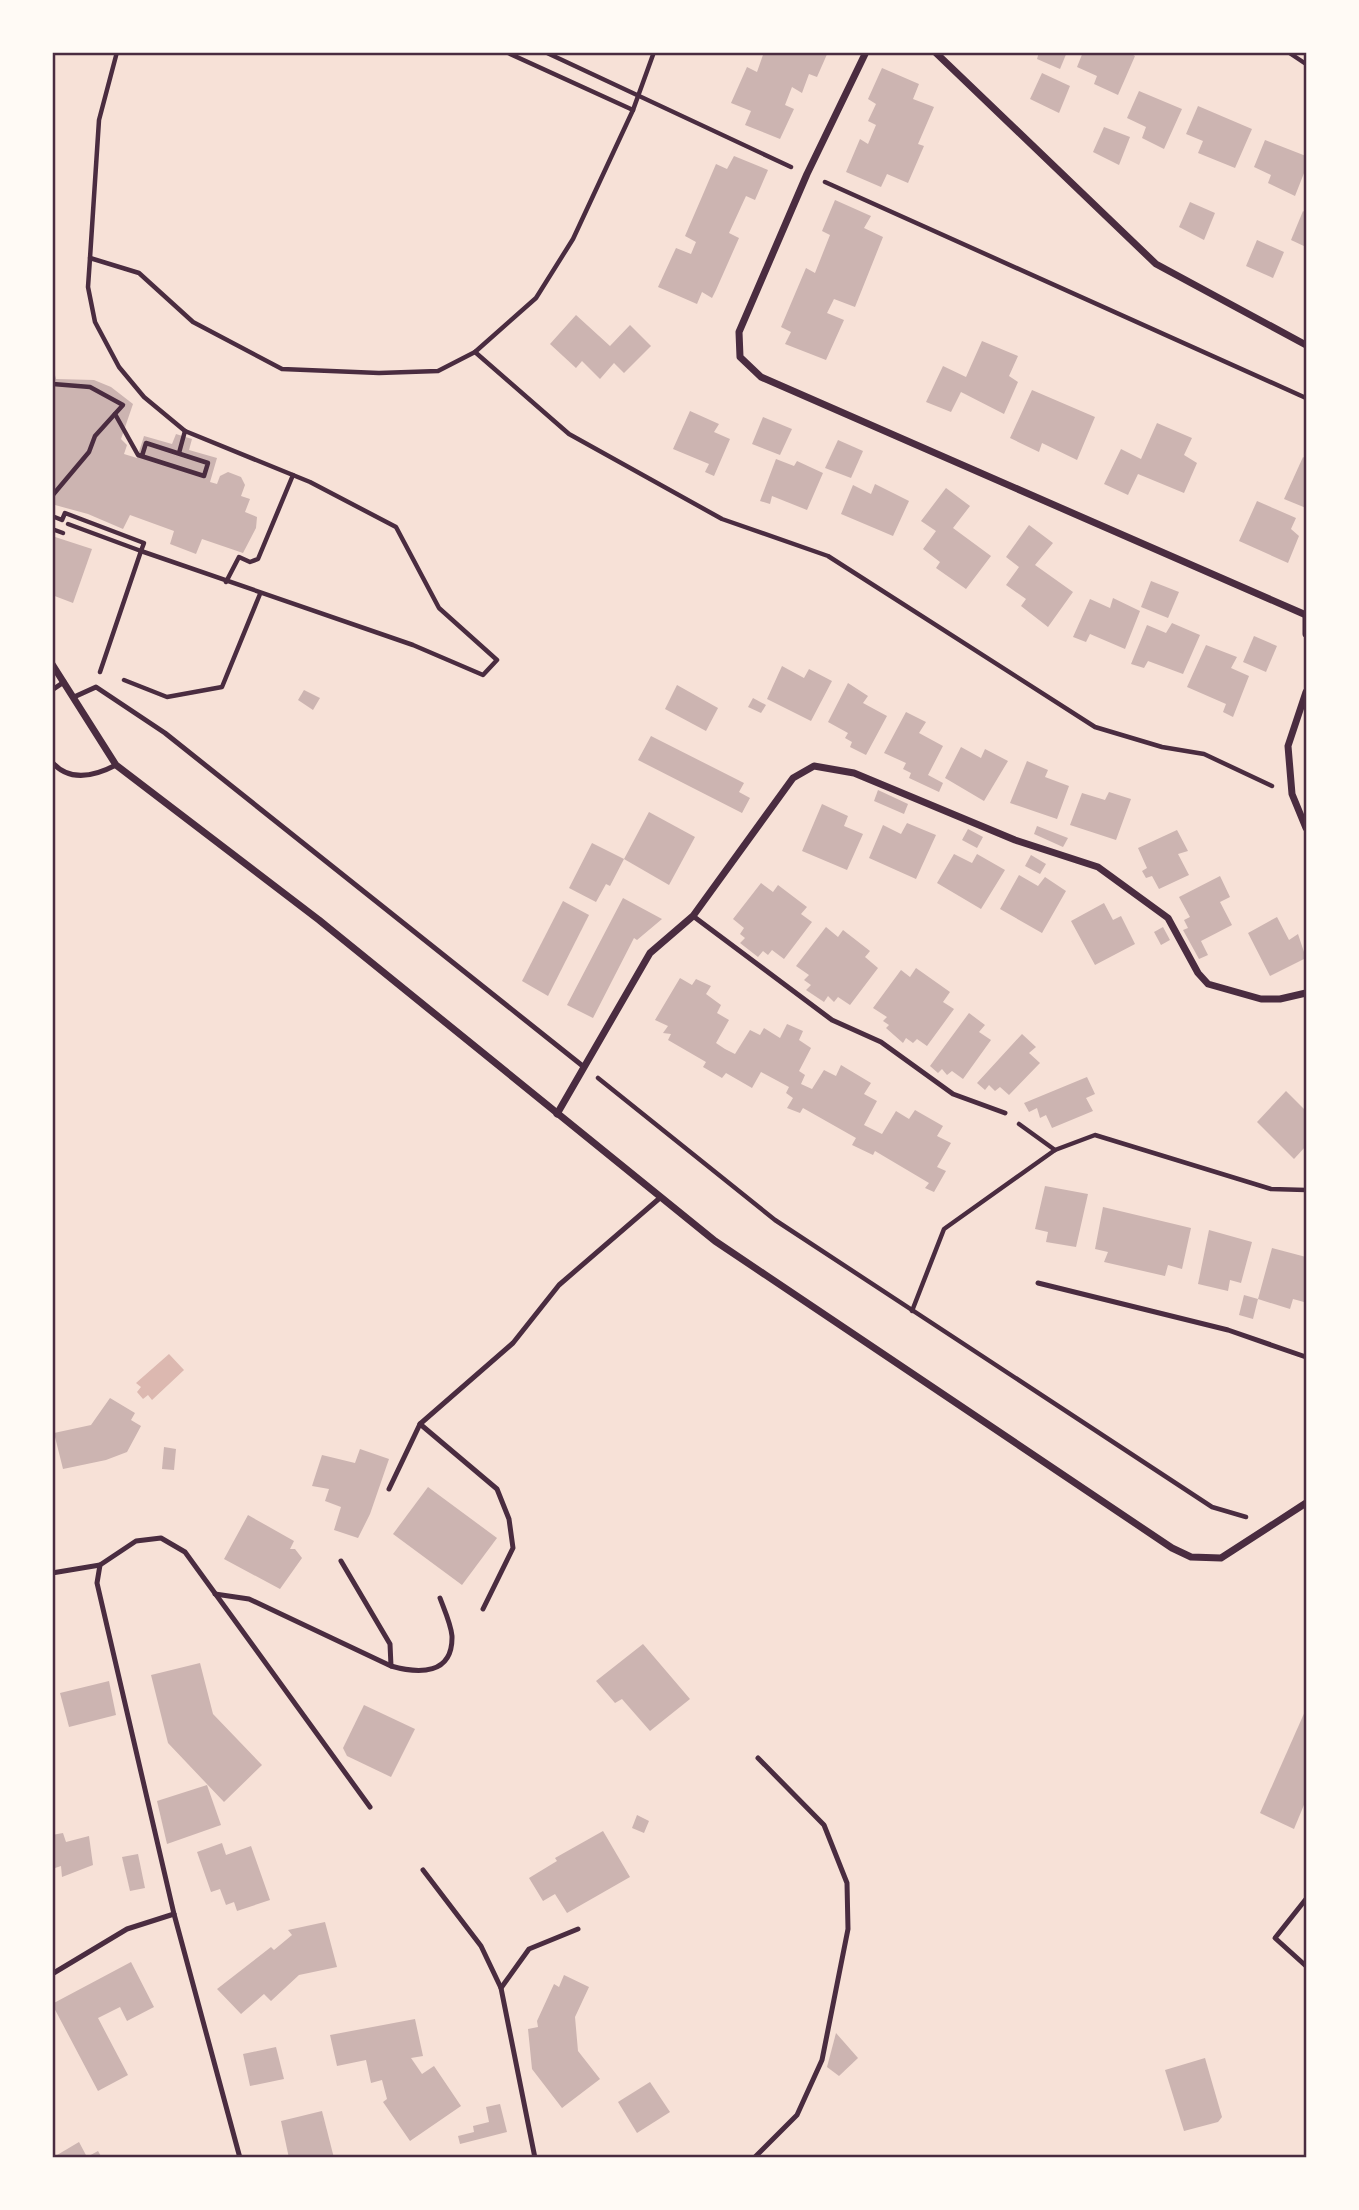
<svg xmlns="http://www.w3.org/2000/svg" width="1359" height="2210" font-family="Commissioner,sans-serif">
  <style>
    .water { fill: #dcb8b0 }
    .building { fill: #ccb4b1 }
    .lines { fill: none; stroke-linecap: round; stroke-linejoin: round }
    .path { stroke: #4a2c40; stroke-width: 4.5 }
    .service { stroke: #4a2c40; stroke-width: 5 }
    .minor { stroke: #4a2c40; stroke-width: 7 }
    .neatline { fill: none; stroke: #4a2c40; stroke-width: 2.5 }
  </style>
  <rect width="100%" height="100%" fill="#f7e1d7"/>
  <polygon class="water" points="169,1354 184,1370 152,1400 148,1395 143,1399 137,1392 141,1387 136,1383"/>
  <g class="building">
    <polygon points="764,52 828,52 817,77 809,74 802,93 792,87 785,105 794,109 780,139 745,125 751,111 731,103 747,67 757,72"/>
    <polygon points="1039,52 1067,52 1060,69 1037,59"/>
    <polygon points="1083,52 1128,52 1135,56 1118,95 1094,84 1097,76 1077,67"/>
    <polygon points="882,68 919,84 913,99 934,107 918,144 924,146 908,183 887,174 881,187 846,172 860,139 868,144 876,125 868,121 876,104 868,99"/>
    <polygon points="1042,73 1070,86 1059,113 1030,99"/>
    <polygon points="1139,91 1182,109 1164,149 1142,138 1146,127 1127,118"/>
    <polygon points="1198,106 1252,129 1235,168 1198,153 1203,141 1186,134"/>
    <polygon points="1104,127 1130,137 1119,165 1093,152"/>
    <polygon points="1265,140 1306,156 1306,168 1295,196 1268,183 1271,175 1254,167"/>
    <polygon points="734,156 768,170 755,200 746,196 729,233 739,238 716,290 712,298 702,292 697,304 658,287 676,248 691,254 696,242 685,236 701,199 716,164 727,169"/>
    <polygon points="835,200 871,216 864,228 883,237 855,307 834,299 827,313 844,320 826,360 785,344 791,332 781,327 806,268 815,273 830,235 822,231"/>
    <polygon points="1190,202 1215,213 1204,240 1179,227"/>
    <polygon points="1303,211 1306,213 1306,247 1291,240"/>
    <polygon points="1257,240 1284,252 1273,278 1246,266"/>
    <polygon points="576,315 610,346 630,325 651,346 624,373 614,363 600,379 582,361 576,368 550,344"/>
    <polygon points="982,341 1018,356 1009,376 1018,382 1004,414 961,392 951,412 926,402 943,366 966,377"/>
    <polygon points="52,364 56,379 94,380 111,387 133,404 121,439 127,445 124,454 137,458 144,436 172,444 176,434 192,439 189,450 217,458 210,482 217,484 220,476 228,472 241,477 245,485 241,496 250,499 245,512 257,517 256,528 243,553 202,539 196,554 170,544 174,531 130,515 123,529 88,514 55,505 52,508"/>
    <polygon points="1032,390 1095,417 1077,460 1042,443 1039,452 1010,438"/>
    <polygon points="690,411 719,424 714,432 730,439 714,476 705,472 709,464 673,449"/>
    <polygon points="763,417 792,429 780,455 752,444"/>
    <polygon points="1157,423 1192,438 1184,455 1197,463 1184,493 1138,474 1128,495 1104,484 1121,449 1141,459"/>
    <polygon points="838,440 863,451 851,478 825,468"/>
    <polygon points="1303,457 1306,459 1306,508 1284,499"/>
    <polygon points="776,459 794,466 797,461 823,473 807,510 772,496 770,504 760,501"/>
    <polygon points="875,484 909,501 893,536 841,514 853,485 871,494"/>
    <polygon points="946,488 970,506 953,528 991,556 966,589 936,568 940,562 923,549 936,531 921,521"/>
    <polygon points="1257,501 1296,518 1291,529 1299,536 1288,563 1239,541"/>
    <polygon points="1029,525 1053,543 1035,565 1073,592 1048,627 1021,606 1026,599 1006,585 1019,567 1006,557"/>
    <polygon points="52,536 92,549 73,603 52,595"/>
    <polygon points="1151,581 1179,592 1168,618 1141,607"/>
    <polygon points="1113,598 1140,611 1125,649 1090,634 1086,642 1073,637 1090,599 1110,608"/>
    <polygon points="1172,623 1200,635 1183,674 1148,661 1144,668 1131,664 1147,625 1166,633"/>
    <polygon points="1254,636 1277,646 1266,672 1243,662"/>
    <polygon points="1206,645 1237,657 1231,668 1249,676 1233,717 1223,712 1226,704 1187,687"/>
    <polygon points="782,666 804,678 809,669 832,681 811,721 767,699"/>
    <polygon points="848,683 868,696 863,703 887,716 866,755 850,747 852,742 845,738 848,733 828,722"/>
    <polygon points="677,685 718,708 706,731 665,709"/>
    <polygon points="304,690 320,698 313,710 298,700"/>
    <polygon points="753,698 766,705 761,713 748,707"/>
    <polygon points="906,712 926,722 919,733 943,746 928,775 943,783 939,792 909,778 911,773 903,769 906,763 884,753"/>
    <polygon points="651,736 744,783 739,792 750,798 742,813 638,760"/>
    <polygon points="961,747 981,758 985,749 1008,761 984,801 945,778"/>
    <polygon points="1027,761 1048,770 1045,777 1069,786 1057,819 1010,803"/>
    <polygon points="878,790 908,804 904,814 874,801"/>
    <polygon points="1109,792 1131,799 1116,840 1070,825 1082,793 1105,800"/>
    <polygon points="822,804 848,816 844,826 863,834 847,870 802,851"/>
    <polygon points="649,812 695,837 669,885 624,859"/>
    <polygon points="907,823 936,835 916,879 869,858 883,825 901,834"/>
    <polygon points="1037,826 1068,838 1063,847 1034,834"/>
    <polygon points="968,829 983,837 977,848 962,840"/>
    <polygon points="1177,830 1188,851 1178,854 1189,875 1159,889 1152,876 1146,878 1142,871 1147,868 1138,848"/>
    <polygon points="592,843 624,859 610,886 606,884 596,902 569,888"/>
    <polygon points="954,854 972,863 977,854 1005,870 981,909 937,883"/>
    <polygon points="1031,855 1046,864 1040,874 1025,866"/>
    <polygon points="1019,875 1038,886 1045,877 1066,891 1042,933 1000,909"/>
    <polygon points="1220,876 1230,897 1220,902 1232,925 1201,941 1208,955 1199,959 1183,930 1188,928 1184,920 1190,917 1179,897"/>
    <polygon points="761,883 773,892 778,885 807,907 801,914 812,922 784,959 772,950 768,955 763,951 758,957 740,943 745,938 740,934 744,928 733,919"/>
    <polygon points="623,898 662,919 637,940 634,938 593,1018 567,1005"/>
    <polygon points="563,901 589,915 548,996 522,981"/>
    <polygon points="1104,903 1113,920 1121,916 1135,944 1095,965 1071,921"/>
    <polygon points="1277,917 1289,940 1298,934 1306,958 1270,976 1248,933"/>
    <polygon points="826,927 838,937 843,930 870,951 865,957 878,968 850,1005 838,997 834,1002 828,996 824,1002 806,990 811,985 804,980 809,975 796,966"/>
    <polygon points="1163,927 1170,940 1161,945 1154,932"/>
    <polygon points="916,968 950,992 943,1002 954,1009 927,1046 917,1039 913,1043 906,1038 903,1043 886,1028 889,1025 883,1021 887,1017 873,1008 901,970 910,977"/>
    <polygon points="680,978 692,985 696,979 711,986 706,994 721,1005 717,1013 729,1020 716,1043 725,1049 735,1054 750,1030 760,1035 764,1028 780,1038 787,1024 803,1031 799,1040 811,1048 799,1071 805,1075 801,1084 812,1089 824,1070 836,1076 841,1065 871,1083 864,1094 877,1101 864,1125 882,1134 896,1111 909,1119 915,1110 943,1126 937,1136 951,1143 937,1167 946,1171 934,1192 925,1188 929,1183 875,1151 873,1155 852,1145 856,1138 803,1108 800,1113 787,1108 793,1098 786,1093 789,1087 761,1072 752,1088 726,1073 722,1078 703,1067 706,1062 668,1040 671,1034 663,1033 668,1026 655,1020"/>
    <polygon points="969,1013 985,1025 979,1032 991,1040 963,1079 952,1071 947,1075 942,1069 938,1073 930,1066"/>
    <polygon points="1022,1034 1036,1047 1029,1053 1040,1063 1009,1095 1000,1087 995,1091 989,1085 985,1090 977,1083"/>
    <polygon points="1087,1077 1095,1094 1086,1098 1093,1111 1052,1128 1046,1115 1040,1118 1037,1108 1029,1112 1024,1103"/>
    <polygon points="1286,1091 1306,1111 1306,1146 1294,1159 1257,1122"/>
    <polygon points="1045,1186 1088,1194 1076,1247 1046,1242 1048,1232 1035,1229"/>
    <polygon points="1103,1207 1191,1228 1182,1269 1168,1265 1165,1276 1104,1262 1108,1252 1095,1249"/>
    <polygon points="1209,1230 1252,1242 1241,1283 1230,1280 1228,1291 1198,1284"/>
    <polygon points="1272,1248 1306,1257 1304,1302 1293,1299 1290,1309 1258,1299"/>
    <polygon points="1244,1295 1258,1299 1253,1319 1239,1315"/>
    <polygon points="110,1398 135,1413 131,1420 141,1426 127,1452 106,1460 63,1469 54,1433 91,1425"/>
    <polygon points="164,1447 176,1449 174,1470 162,1469"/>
    <polygon points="360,1449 389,1459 370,1514 358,1538 334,1530 341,1507 325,1501 329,1489 312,1486 322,1455 355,1463"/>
    <polygon points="428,1487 497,1538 462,1585 393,1534"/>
    <polygon points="248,1515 294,1541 290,1549 295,1549 302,1558 280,1589 224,1559"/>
    <polygon points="643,1644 690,1699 650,1731 622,1699 615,1703 596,1681"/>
    <polygon points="200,1663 213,1714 262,1765 224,1802 168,1743 151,1675"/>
    <polygon points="109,1681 116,1715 69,1727 60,1693"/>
    <polygon points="364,1705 415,1729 391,1777 347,1756 343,1748"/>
    <polygon points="1306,1709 1306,1800 1294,1829 1260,1813"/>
    <polygon points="207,1785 221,1825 167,1844 157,1801"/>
    <polygon points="637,1815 649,1821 644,1833 632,1828"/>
    <polygon points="603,1831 630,1877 567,1913 555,1894 543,1901 529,1878 557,1861 555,1858"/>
    <polygon points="63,1833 66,1842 89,1836 93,1865 62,1877 61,1866 52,1869 52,1835"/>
    <polygon points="222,1843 226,1855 251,1846 270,1900 237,1911 234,1902 226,1905 220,1889 211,1892 197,1852"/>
    <polygon points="138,1854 145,1888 130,1891 122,1857"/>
    <polygon points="325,1922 337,1967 299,1975 271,2001 264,1994 241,2014 217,1989 271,1947 274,1950 292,1935 288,1930"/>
    <polygon points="131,1962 154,2007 127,2021 120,2007 98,2018 128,2075 98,2091 52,2004"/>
    <polygon points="564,1975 589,1987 575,2017 578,2051 600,2079 562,2108 532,2069 528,2029 538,2027 537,2021 554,1984 559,1987"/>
    <polygon points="415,2019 423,2056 411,2058 422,2074 434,2066 461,2106 410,2141 383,2102 387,2099 382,2080 371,2083 366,2060 337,2066 330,2035"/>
    <polygon points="836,2033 858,2058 839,2076 827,2067"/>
    <polygon points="276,2047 284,2079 250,2086 243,2054"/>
    <polygon points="1205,2058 1222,2117 1218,2122 1184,2131 1165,2070"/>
    <polygon points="650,2082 670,2112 637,2133 618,2102"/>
    <polygon points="500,2104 507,2132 460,2144 458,2136 474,2132 473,2126 489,2122 486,2107"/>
    <polygon points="322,2111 334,2158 289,2158 281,2121"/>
    <polygon points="79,2142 87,2157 98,2151 102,2158 52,2158"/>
  </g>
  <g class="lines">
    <g class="path">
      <polyline points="506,52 633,110"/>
      <polyline points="545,52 791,167"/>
      <polyline points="1288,52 1306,64"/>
      <polyline points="825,182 1306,398"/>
      <polyline points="90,258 99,120 117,52"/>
      <polyline points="475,352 569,434 722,519 828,556 1095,727 1162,747 1204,754 1272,786"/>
      <polyline points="52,381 53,384 90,387 123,405 95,436 89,452 52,496"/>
      <polyline points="115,414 138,455 204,476 208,463 146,443 142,456"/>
      <polyline points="179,453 185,431"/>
      <polyline points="52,516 62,520 65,513 144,543 141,551 68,524"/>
      <polyline points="52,529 63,533"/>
      <polyline points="226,582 239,557 250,562 258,559 293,475"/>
      <polyline points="100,672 141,551 413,645 483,675 497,660 439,608 396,527 310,482 185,431 144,397 119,367 95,322 88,287 90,258 139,273 193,322 282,369 379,373 438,371 475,352 536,298 573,239 633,110 654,52"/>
      <polyline points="124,680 167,697 222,687 260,594"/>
      <polyline points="598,1078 775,1220 1212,1507 1246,1517"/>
      <polyline points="1019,1124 1055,1150"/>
      <polyline points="912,1311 944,1229 1055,1150 1095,1135 1271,1189 1306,1190"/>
    </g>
    <g class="service">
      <polyline points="52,690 64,682"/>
      <polyline points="74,697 96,687 165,733 584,1067"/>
      <path d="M52,762C70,783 95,776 116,765"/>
      <polyline points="693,916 832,1020 881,1042 953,1094 1005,1113"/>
      <polyline points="1038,1283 1228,1330 1306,1357"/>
      <polyline points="420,1424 497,1489 509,1519 513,1548 483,1609"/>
      <polyline points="389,1489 420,1424 513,1343 559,1285 661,1197"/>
      <polyline points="341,1561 390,1644 391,1666"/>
      <polyline points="52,1573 100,1565"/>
      <path d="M215,1594L249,1599L391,1666C419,1674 453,1675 452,1636C451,1624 444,1609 440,1598"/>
      <polyline points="423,1870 481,1946 501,1988"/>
      <polyline points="1306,1899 1275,1938 1306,1966"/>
      <polyline points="52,1974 127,1929 174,1914"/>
      <polyline points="240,2158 174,1914 97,1583 100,1565 136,1541 161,1538 185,1552 370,1807"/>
      <polyline points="535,2158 501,1988 529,1949 578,1929"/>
      <polyline points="754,2158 797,2115 822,2060 848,1929 847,1883 824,1825 758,1758"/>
    </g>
    <g class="minor">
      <polyline points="866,52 807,174 739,332 740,357 761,377 1306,615"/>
      <polyline points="935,52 1156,264 1306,345"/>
      <polyline points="1306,615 1306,634"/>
      <polyline points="52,664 116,765 319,920 715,1241 1172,1548 1191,1557 1221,1558 1306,1503"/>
      <polyline points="1306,692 1288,746 1292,794 1306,828"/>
      <polyline points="557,1114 650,953 693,916 793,778 814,766 854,773 1015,840 1098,867 1168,918 1198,973 1208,984 1261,999 1280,999 1306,993"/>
    </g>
  </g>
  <rect width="1359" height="2210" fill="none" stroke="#fffaf5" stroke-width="108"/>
  <rect x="54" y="54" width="1251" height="2102" class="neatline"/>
</svg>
